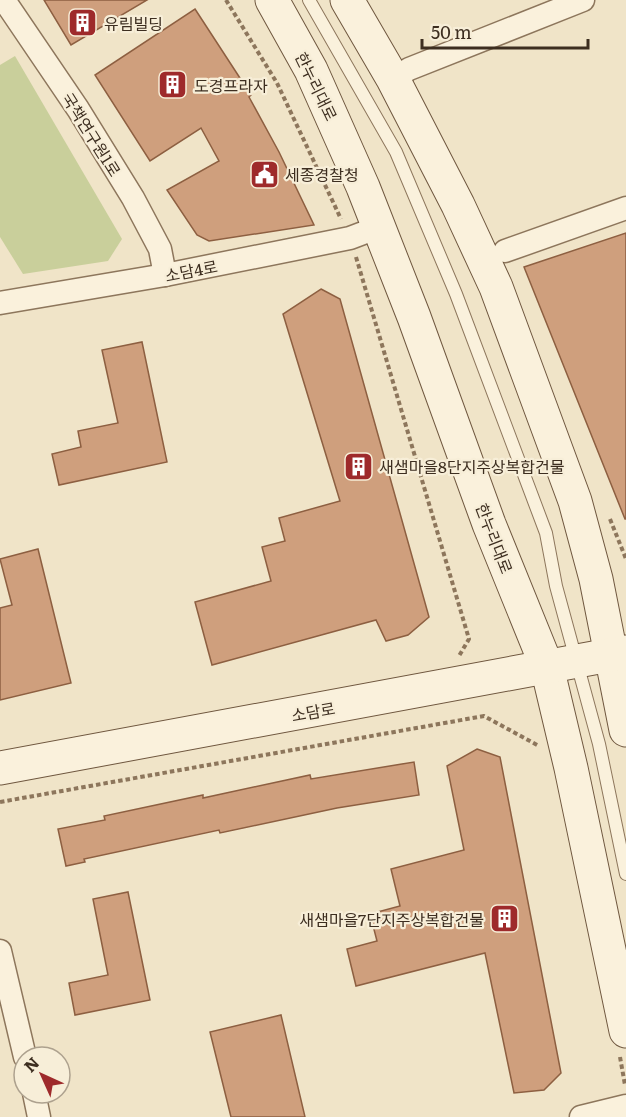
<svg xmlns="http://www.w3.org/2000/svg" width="626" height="1117" font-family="Literata,'Noto Sans KR',serif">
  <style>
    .green { fill: #c9cf9b }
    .building { fill: #cf9f7d; stroke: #8d5f41; stroke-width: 1.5 }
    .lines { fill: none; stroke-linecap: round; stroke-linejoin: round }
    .lane-casing { stroke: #8d765c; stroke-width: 14 }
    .street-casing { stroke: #8d765c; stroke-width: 25 }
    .secondary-casing { stroke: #6f573f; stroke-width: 35 }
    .path { stroke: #8d765c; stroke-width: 4; stroke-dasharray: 4.5 3; stroke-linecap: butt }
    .lane { stroke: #faf1dc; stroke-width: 12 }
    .street { stroke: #faf1dc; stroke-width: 22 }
    .secondary { stroke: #faf1dc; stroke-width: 33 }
    .labels { text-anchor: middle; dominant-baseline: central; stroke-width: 4.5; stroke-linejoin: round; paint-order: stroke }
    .poi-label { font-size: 16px; fill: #3d2e20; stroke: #f7eed8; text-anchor: start }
    .street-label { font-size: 16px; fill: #3d2e20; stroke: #f7eed8 }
  </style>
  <rect width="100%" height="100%" fill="#f0e4c8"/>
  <polygon class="green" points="15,56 122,239 108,261 23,274 0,237 0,65"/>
  <g class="building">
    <polygon points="44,0 147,0 71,45"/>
    <polygon points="195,9 251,95 249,97 279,152 314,225 209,241 197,235 167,190 219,161 201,128 150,161 95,75"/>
    <polygon points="626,233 626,519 625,519 524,267"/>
    <polygon points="321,289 340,299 429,617 408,635 386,641 376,620 212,665 195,602 271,581 262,547 285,541 279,518 340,501 283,314"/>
    <polygon points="142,342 167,462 59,485 52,454 81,447 78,431 118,423 102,350"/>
    <polygon points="38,549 71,683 0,700 0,608 12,605 0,559"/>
    <polygon points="477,749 500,757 561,1073 544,1090 514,1093 485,953 356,986 347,949 377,941 370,914 400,906 391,869 464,850 447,766"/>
    <polygon points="414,762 419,795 337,808 220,833 219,830 84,859 85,862 66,866 58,829 105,820 104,816 203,795 203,798 310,775 311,779"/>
    <polygon points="128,892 150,1000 75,1015 69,983 108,975 93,899"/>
    <polygon points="281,1015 305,1117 231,1117 210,1032"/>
  </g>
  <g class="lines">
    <defs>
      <polyline id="lane" points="309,0 396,152 456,294 546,533 556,586 599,744 626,874"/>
      <g id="street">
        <polyline points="4,0 78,109 133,198 160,249 165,275"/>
        <polyline points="393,79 409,69 583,0"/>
        <polyline points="505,251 626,208"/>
        <polyline points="0,303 165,275 350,238 379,227"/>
        <polyline points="0,951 25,1057"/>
        <polyline points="34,1093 39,1117"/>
        <polyline points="581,1117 626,1106"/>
      </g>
      <g id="secondary">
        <polyline points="272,0 311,70 363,187 414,317 489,524 547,667 571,768 626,1031"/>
        <polyline points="347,0 393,79 458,205 496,287 575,501 596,579 626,730"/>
        <polyline points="0,768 626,652"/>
      </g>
    </defs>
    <use href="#lane" class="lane-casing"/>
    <use href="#street" class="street-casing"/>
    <use href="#secondary" class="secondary-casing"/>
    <g class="path">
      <polyline points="226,0 277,83 341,219"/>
      <polyline points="356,257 469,639 459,656"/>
      <polyline points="610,519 626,559"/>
      <polyline points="0,802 484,716 539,746"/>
      <polyline points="620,1057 625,1085"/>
    </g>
    <use href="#lane" class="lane"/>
    <use href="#street" class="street"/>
    <use href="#secondary" class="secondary"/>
  </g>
  <defs>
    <symbol id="building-square" viewBox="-11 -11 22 22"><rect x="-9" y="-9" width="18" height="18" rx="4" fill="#9e2a2b" stroke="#f7eed8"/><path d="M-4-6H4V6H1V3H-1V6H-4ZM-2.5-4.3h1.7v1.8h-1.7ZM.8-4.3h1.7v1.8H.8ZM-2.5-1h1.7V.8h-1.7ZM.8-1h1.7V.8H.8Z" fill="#fff"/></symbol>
    <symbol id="civic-square" viewBox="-11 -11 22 22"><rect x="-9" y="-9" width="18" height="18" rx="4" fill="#9e2a2b" stroke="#f7eed8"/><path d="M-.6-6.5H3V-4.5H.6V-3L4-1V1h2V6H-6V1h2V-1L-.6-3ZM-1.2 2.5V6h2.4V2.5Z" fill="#fff"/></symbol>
  </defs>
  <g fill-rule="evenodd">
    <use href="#building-square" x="66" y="6" width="33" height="33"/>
    <use href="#building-square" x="156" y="68" width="33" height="33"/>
    <use href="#civic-square" x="248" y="158" width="33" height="33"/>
    <use href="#building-square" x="342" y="450" width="33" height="33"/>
    <use href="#building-square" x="488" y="902" width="33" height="33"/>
  </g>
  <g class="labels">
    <g class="poi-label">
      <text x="104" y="23">유림빌딩</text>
      <text x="194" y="85">도경프라자</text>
      <text x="285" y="174">세종경찰청</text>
      <text x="379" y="466">새샘마을8단지주상복합건물</text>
      <text x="484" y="919" text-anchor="end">새샘마을7단지주상복합건물</text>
    </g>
    <g class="street-label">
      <text transform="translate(317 86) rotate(64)">한누리대로</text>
      <text transform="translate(92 134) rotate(58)">국책연구원1로</text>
      <text transform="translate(191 270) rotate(-11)">소담4로</text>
      <text transform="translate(495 538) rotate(69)">한누리대로</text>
      <text transform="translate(313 711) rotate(-10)">소담로</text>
    </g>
  </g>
  <g transform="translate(42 1075) rotate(315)"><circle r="28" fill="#f7eed8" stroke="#ada18e" stroke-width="1.5"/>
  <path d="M0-4.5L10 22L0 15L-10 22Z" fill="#9e2a2b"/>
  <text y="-9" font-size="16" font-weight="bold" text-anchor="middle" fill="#3d2e20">N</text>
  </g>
  <path d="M422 39v9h166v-9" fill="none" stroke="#3d2e20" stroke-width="3"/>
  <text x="431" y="39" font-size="18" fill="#3d2e20" stroke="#f7eed8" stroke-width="4.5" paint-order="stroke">50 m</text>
</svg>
